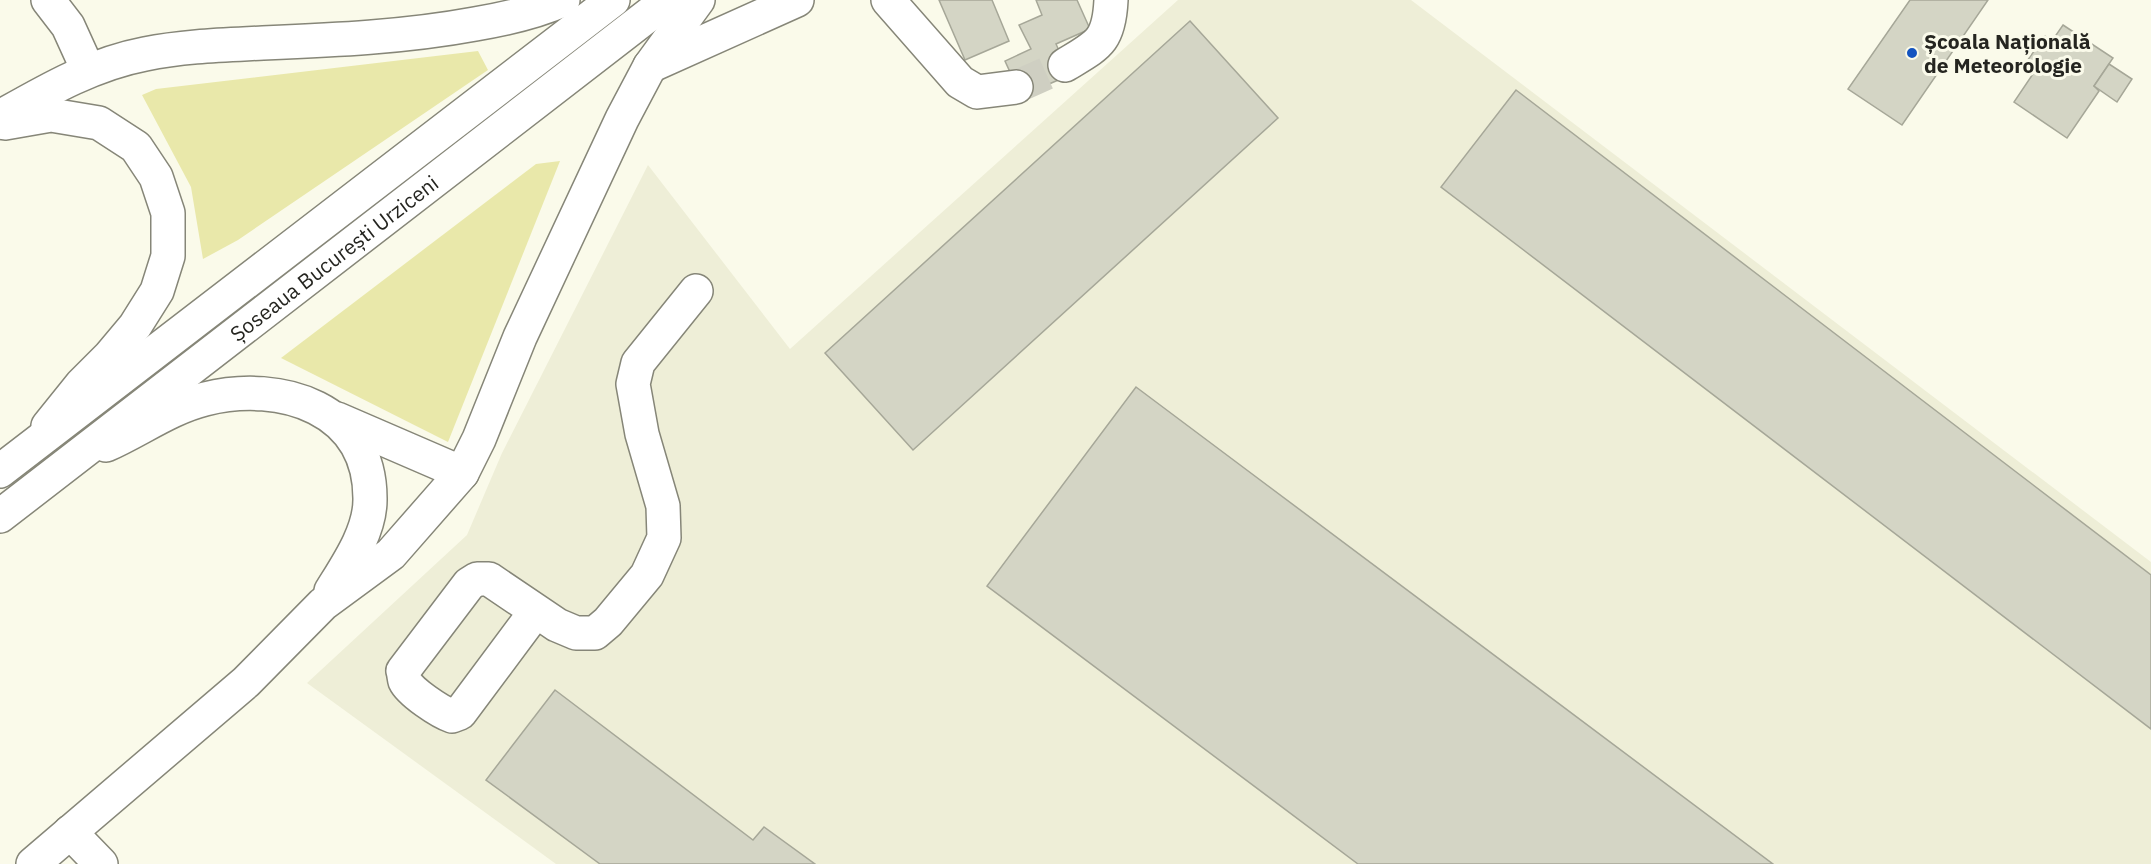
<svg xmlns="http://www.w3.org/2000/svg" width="2151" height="864" font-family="'IBM Plex Sans',sans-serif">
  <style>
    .built { fill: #eeeed7 }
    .green { fill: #e9e8aa }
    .building { fill: #d4d5c5; stroke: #a6a798; stroke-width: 1.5 }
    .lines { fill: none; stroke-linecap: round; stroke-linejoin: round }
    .minor-tunnel { stroke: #cfcfc2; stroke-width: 33; stroke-dasharray: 33 16; stroke-linecap: butt }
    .minor-casing { stroke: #868678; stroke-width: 36 }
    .major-casing { stroke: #868678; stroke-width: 36 }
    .highway-casing { stroke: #868678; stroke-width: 36 }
    .minor { stroke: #fff; stroke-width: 33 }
    .major { stroke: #fff; stroke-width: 33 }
    .highway { stroke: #fff; stroke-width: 33 }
    .poi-dot { fill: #1454c0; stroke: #fafaea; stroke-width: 2 }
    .labels { text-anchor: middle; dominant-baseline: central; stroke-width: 6; stroke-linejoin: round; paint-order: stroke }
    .poi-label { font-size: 21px; font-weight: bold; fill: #252520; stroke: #fafaea; text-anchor: start }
    .street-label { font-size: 21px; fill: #252520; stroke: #fafaea }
  </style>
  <rect width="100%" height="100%" fill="#fafaea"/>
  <polygon class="built" points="1178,0 1411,0 2151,562 2151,864 556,864 307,683 467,535 502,453 648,165 790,349"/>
  <g class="green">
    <polygon points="478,51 488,70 238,240 203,259 191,187 142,95 156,89"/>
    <polygon points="560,161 448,442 281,358 536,164"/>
  </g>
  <g class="building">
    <polygon points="939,0 992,0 1009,41 965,60"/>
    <polygon points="1036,0 1077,0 1090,29 1056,44 1070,75 1021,96 1005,61 1031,49 1019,25 1042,15"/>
    <polygon points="1910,0 1988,0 1902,125 1848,89"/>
    <polygon points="1190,21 1278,118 913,450 825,353"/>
    <polygon points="2063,25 2113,58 2094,86 2099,91 2067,138 2014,102 2037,68 2027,61 2045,36 2052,41"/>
    <polygon points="2109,64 2132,79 2117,102 2094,86"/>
    <polygon points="1516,90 2151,575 2151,729 1441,187"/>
    <polygon points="1136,387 1773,864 1358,864 987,586"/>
    <polygon points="555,690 753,840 764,827 815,864 600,864 486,780"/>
  </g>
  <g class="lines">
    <polyline class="minor-tunnel" points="1016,87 1065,65"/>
    <defs>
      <g id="minor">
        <polyline points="48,0 68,26 88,70"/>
        <polyline points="888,0 960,82 977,92 1016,87"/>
        <path d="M1065,65C1098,45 1109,42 1111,0"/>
        <polyline points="650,66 797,0"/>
        <path d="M536,611L460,713L452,716C440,712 410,692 405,681C404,678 404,674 403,671L469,584L477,579H489L557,625L576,633H595L608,622L647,575L664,538L663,506L642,434L633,384L638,363L696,291"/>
        <polyline points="70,832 101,864"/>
      </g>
      <g id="major">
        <path d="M0,117C46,91 92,64 145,54C184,46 224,45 263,43C334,40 405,37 475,24C505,19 536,12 563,0"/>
        <polyline points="5,123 51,115 99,123 136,147 156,177 168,213 168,256 157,291 135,326 109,357 81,385 48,426"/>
        <polyline points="337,419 462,473"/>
        <path d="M106,445C140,430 169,408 205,399C281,380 371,408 370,500C370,532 347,565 331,591"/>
        <polyline points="33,864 246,682 323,604 391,554 462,473 479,439 520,337 622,119 650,66 698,0"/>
      </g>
      <g id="highway">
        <polyline points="0,471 613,0"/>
        <path id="s1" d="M0,516L668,0"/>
      </g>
    </defs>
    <use href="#minor" class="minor-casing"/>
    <use href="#major" class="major-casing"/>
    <use href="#highway" class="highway-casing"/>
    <use href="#minor" class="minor"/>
    <use href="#major" class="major"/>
    <use href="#highway" class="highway"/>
  </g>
  <circle class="poi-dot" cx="1912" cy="53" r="6"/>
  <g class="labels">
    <g class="poi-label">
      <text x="1924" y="41">Școala Națională<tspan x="1924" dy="24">de Meteorologie</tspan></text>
    </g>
    <g class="street-label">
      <text stroke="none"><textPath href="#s1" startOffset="422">Șoseaua București Urziceni</textPath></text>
    </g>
  </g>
</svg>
